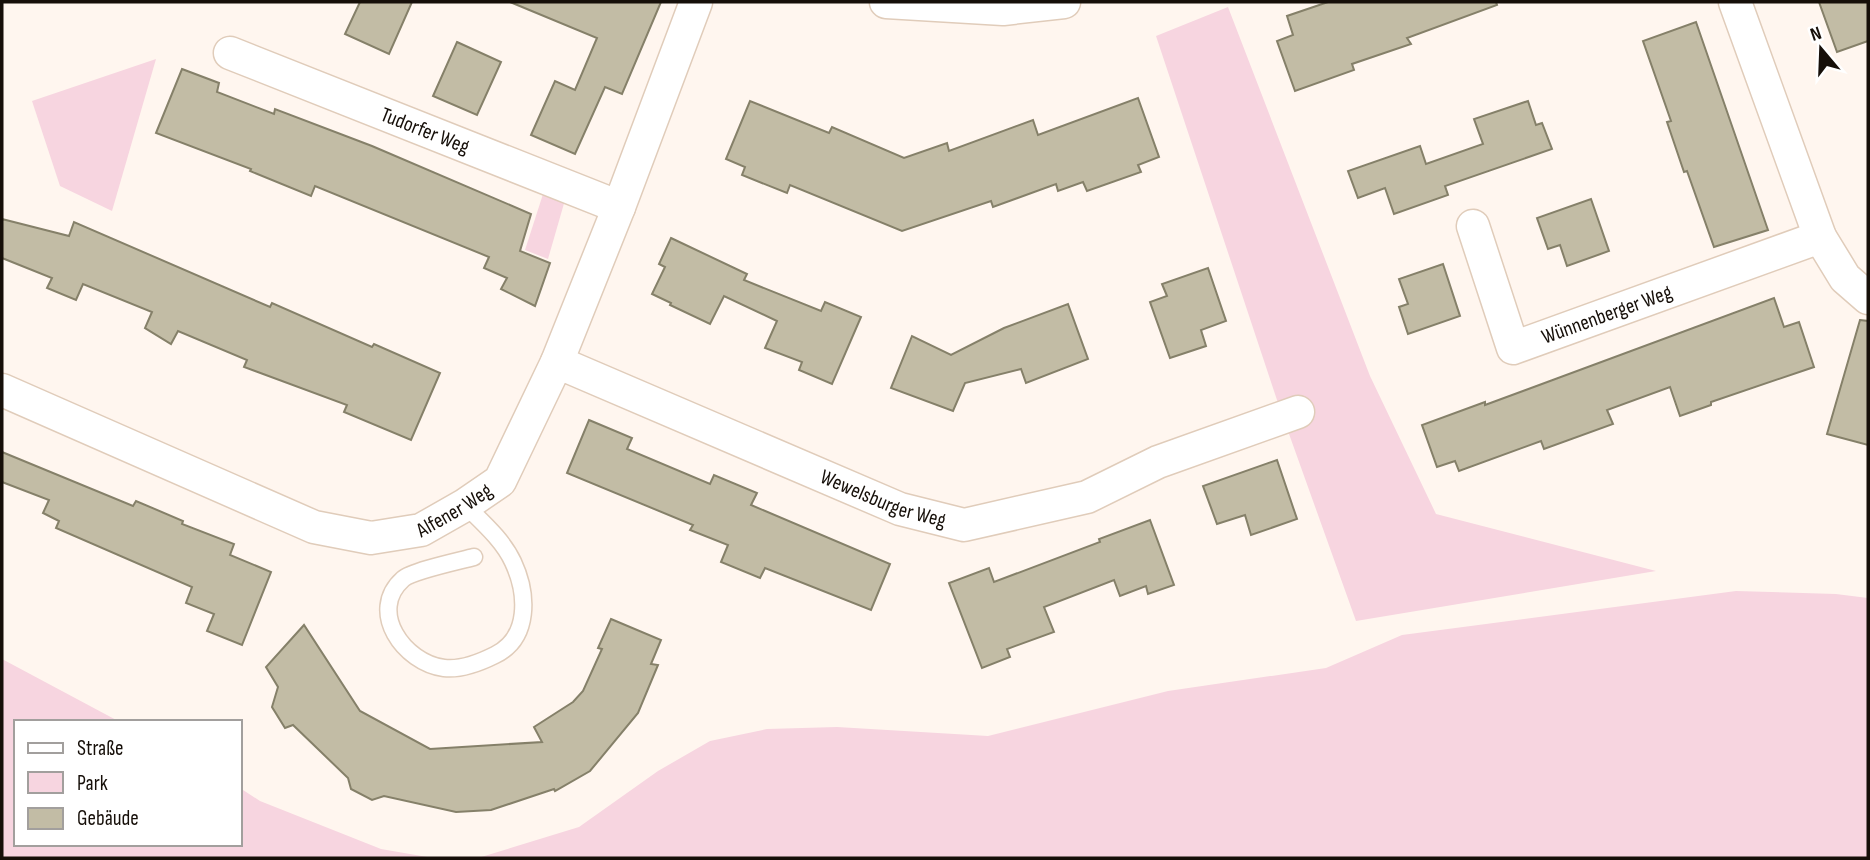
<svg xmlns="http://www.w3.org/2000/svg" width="1870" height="860" font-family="'Sofia Sans Condensed',sans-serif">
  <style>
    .green { fill: #f7d5e0 }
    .building { fill: #c2bca5; stroke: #858069; stroke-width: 2 }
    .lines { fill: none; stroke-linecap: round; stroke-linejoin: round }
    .lane-casing { stroke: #e0ccba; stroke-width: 19 }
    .street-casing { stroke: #e0ccba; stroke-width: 35 }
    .lane { stroke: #fff; stroke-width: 16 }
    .street { stroke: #fff; stroke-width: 32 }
    .labels { text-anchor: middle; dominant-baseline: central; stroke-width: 5; stroke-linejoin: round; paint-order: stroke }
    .street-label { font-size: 21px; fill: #160f09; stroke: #fff }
  </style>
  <rect width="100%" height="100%" fill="#fff6ef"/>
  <g class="green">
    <polygon points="1228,7 1370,376 1436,514 1656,571 1356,621 1279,406 1156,36"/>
    <polygon points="156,59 112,211 60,186 32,101"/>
    <polygon points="544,191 565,200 548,259 525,250"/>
    <polygon points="1736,591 1836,594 1868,598 1868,858 478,858 579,827 658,771 710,741 767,729 837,727 988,736 1168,691 1326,668 1402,635"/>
    <polygon points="2,659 120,722 16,722 16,844 240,844 240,788 260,801 381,849 433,858 2,858"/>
  </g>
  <g class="building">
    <polygon points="360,2 412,2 389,54 345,34"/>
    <polygon points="510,2 661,2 622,94 605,87 575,154 531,135 555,81 575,90 597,38"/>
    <polygon points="1328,2 1496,2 1497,5 1407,38 1411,44 1352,64 1354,70 1295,91 1277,41 1293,35 1287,16"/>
    <polygon points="1819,2 1868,2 1868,41 1837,52"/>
    <polygon points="1696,22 1768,230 1714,247 1687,171 1684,172 1667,122 1671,121 1643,41"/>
    <polygon points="457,42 501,62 477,115 433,96"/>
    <polygon points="182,69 219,83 217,92 274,114 275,109 372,146 531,214 520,251 550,263 535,306 501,289 507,278 484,268 489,257 315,186 311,196 250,171 251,169 156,133"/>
    <polygon points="1138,98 1159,157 1138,165 1141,172 1087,191 1083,182 1058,191 1056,184 993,207 991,201 902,231 790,185 787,193 742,175 745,167 726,159 750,101 829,133 832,127 904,158 947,143 949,151 1033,120 1038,135"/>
    <polygon points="1528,101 1536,125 1542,123 1552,149 1445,186 1448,195 1394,214 1385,188 1358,198 1348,171 1420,146 1426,164 1483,144 1474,119"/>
    <polygon points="1591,199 1609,251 1567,266 1560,245 1548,249 1537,218"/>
    <polygon points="2,219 69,236 74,222 270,307 272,303 372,347 374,344 440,373 411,440 344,412 347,405 244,367 247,360 178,331 171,344 145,328 152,312 83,284 76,300 47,288 52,278 2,258"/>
    <polygon points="671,238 747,274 744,280 821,311 825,302 861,317 832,384 799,370 802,362 765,348 777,321 724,296 710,324 670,305 671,303 652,294 665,267 659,264"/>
    <polygon points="1443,264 1460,316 1408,334 1399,307 1408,304 1399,279"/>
    <polygon points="1208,268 1226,321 1201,330 1206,346 1170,358 1150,302 1167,296 1162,284"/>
    <polygon points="1774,298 1784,327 1799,322 1814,367 1711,402 1711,405 1680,416 1670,387 1607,410 1613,424 1544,449 1541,441 1459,471 1455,461 1437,467 1422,425 1485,402 1485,405"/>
    <polygon points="1068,304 1088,359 1026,383 1021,369 965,383 953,411 891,388 912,336 951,355 1004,328"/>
    <polygon points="1860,320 1868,321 1868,445 1827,434"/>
    <polygon points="589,420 632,438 627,449 710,484 714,475 757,493 751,505 890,564 871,610 765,568 760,578 721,562 728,545 690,530 693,525 567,473"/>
    <polygon points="2,452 133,506 136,501 183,521 182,524 234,544 230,555 271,572 242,645 207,631 214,614 186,603 192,587 56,528 59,521 43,513 49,500 2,482"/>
    <polygon points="1277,460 1297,519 1251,535 1245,515 1217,524 1203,486"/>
    <polygon points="1150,520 1174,585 1148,594 1146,586 1120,596 1114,580 1044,607 1054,632 1007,649 1010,657 982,668 949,583 989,568 994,582 1100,542 1099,539"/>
    <polygon points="611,619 661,640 651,664 658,665 638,713 590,771 555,791 554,789 491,810 456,812 384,796 372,800 351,789 348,778 293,725 285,728 272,707 278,687 266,667 304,625 360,711 430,749 542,742 534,727 573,702 583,691 602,649 598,648"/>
  </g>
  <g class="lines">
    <defs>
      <path id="lane" d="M465,505C482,522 503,540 513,562C528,594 530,638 495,655C481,662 460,670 444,668C404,663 367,611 403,579C412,571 459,561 474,557"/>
      <g id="street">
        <polyline points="886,2 1003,9 1064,2"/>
        <polyline points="1735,2 1820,237 1845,278 1868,298"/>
        <path id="s1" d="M230,53L619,207"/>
        <path id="s2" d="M1473,226L1513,348L1820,237"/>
        <path id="s3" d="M557,362L900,509L964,525L1087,497L1158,462L1298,412"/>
        <path id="s4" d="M2,390L314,527L371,538L421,530L465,505L500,481L557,362L619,207L696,2"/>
      </g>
    </defs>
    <use href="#lane" class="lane-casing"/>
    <use href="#street" class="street-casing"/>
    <use href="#lane" class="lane"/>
    <use href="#street" class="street"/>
  </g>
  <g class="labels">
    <g class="street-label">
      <text stroke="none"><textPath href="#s1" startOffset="210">Tudorfer Weg</textPath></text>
      <text stroke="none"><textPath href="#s2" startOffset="228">Wünnenberger Weg</textPath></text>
      <text stroke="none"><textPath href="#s3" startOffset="354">Wewelsburger Weg</textPath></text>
      <text stroke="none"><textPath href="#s4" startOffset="488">Alfener Weg</textPath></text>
    </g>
  </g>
  <rect width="1870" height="860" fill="none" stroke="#160f09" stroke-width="7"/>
  <rect x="14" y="720" width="228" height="126" fill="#ffffff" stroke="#a29f9d" stroke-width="2"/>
  <rect x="28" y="743" width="35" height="10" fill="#ffffff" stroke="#a29f9d" stroke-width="2"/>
  <text x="77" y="755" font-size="21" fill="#160f09">Straße</text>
  <rect x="28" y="772" width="35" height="21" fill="#f7d5e0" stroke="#a29f9d" stroke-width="2"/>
  <text x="77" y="790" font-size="21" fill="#160f09">Park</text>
  <rect x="28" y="808" width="35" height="21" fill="#c2bca5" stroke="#a29f9d" stroke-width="2"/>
  <text x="77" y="825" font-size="21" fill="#160f09">Gebäude</text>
  <g transform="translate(1821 49) rotate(341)" stroke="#ffffff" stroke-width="5" paint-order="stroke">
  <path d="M0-5L12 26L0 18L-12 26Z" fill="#160f09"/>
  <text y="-10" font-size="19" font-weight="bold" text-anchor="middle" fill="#160f09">N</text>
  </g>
</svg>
